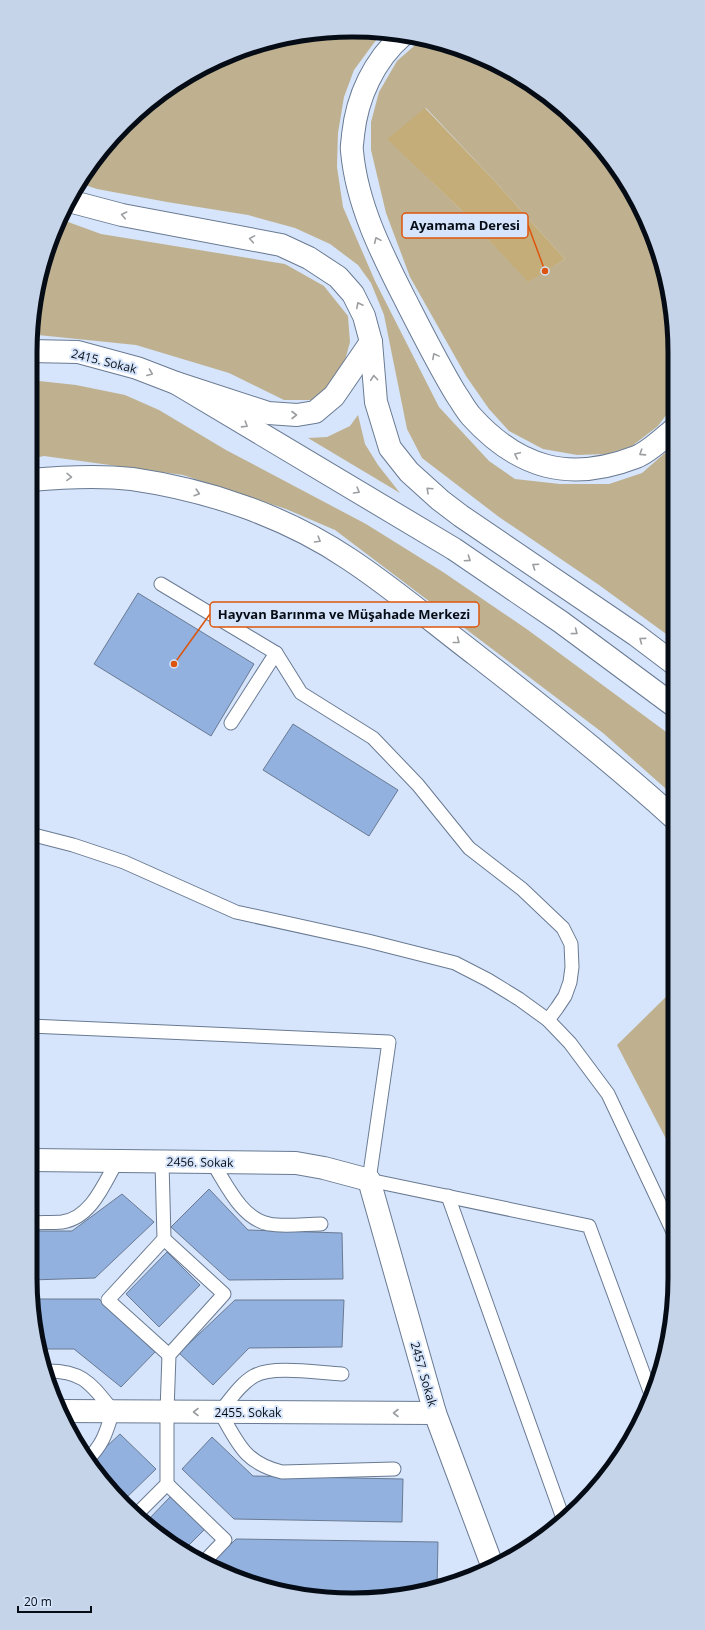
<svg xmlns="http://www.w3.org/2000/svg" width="705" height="1630" font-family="'Open Sans',sans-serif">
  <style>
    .green { fill: #bfb190; fill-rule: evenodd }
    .water { fill: #c4ad79 }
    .building { fill: #92b1df; stroke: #697a93 }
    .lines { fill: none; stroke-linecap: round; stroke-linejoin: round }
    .lane-casing { stroke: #697a92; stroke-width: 15 }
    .street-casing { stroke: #697a92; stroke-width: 24 }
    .secondary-casing { stroke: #697a92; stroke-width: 24 }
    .primary-casing { stroke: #697a92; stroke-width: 24 }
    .highway-casing { stroke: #697a92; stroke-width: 24 }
    .lane { stroke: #fff; stroke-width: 13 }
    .street { stroke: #fff; stroke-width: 22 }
    .secondary { stroke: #fff; stroke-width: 22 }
    .primary { stroke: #fff; stroke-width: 22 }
    .highway { stroke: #fff; stroke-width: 22 }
    .oneway { stroke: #9b9ea1 }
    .labels { text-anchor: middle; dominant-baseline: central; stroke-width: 4; stroke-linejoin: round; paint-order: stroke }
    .street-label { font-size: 12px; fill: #060c15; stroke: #d6e5fb }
    .rim { fill: none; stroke: #060c15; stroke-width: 5 }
    .leader { fill: none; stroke: #dd550c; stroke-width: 1.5 }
    .callout-dot { fill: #dd550c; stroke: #d6e5fb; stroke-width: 1.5 }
    .callout { fill: #d6e5fb; stroke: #dd550c; stroke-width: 1.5 }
    .callout-label { font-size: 13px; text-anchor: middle; font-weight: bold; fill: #060c15 }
  </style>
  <rect width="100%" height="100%" fill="#d6e5fb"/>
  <g class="green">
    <polygon points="332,31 382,32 354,70 344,97 338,133 337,167 343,207 375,281 439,407 489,461 515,479 560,484 609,484 642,473 673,446 673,639 599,585 499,517 422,458 407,429 384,315 371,283 358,265 330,244 295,228 248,215 167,202 97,189 79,183 110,140 156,97 210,63 276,40"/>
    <path d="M422,39L456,47L549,97L608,156L650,229L672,310V407L658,426L632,446L607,454L577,455L543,449L509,431L489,409L466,376L410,277L386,213L371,150V122L379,92L397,61ZM426,108L490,176L565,259L528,281L460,209L388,139Z"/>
    <polygon points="60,219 101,234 285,264 324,286 348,316 350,342 341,375 314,400 284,400 229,373 136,345 38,335 33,336 47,249"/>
    <polygon points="30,380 76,385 125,395 159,410 226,450 366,524 443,572 528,630 673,737 674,796 603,733 335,530 286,509 183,475 44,456 30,459"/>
    <polygon points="358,415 365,444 378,465 400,493 308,438 327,437 350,426"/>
    <polygon points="674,989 675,1156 617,1045"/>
  </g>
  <polygon class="water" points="425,108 490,176 565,259 528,282 460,209 387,139"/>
  <g class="building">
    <polygon points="138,593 254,664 211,736 94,664"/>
    <polygon points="293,724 398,790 369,836 263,770"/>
    <polygon points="209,1189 248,1230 342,1233 343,1279 229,1280 171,1227"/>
    <polygon points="122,1194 154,1222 95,1278 30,1280 30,1231 72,1231"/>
    <polygon points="167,1252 200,1285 159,1327 126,1294"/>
    <polygon points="34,1299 99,1299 155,1352 121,1387 74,1349 42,1349"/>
    <polygon points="235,1300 344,1300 342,1347 249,1348 213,1385 179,1353"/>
    <polygon points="120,1434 156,1469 123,1501 110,1490 90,1462"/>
    <polygon points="212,1437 253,1476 403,1479 402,1522 234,1519 182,1469"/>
    <polygon points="171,1496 205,1529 184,1550 147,1521"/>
    <polygon points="236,1539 438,1542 437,1586 415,1594 410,1594 285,1592 211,1564"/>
  </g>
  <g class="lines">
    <defs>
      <g id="lane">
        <polyline points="161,584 276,653 301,693 373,738 418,785 469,848 522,889 563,928 571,944 572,967 570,982 565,996 557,1008 548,1020"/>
        <polyline points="231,723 276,653"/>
        <polyline points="30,834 73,845 124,862 236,912 368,941 455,963 488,980 519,999 548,1020 570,1043 608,1094 675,1236"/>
        <polyline points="30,1026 389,1042 369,1180 589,1226 651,1394"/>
        <polyline points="162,1162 164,1239 108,1300 169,1355"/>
        <path d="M212,1162C226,1183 241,1219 269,1224C283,1227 306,1224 321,1224"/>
        <polyline points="448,1196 564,1521"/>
        <path d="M30,1223C40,1222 51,1223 62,1222C91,1218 104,1184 117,1161"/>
        <path d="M45,1371C83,1370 91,1384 113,1411C106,1432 104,1443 88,1459"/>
        <path d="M342,1374C319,1373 273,1365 254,1376C240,1384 230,1400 220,1412C238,1443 244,1463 282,1472L394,1469"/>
        <polyline points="167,1484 225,1540 204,1562"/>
        <polyline points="138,1513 167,1484 167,1411 169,1355 224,1294 164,1239"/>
      </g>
      <polyline id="street" points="60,1411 435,1413"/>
      <g id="secondary">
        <polyline points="30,351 78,352 137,368 176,383 268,413 297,415 315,412 334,396 371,342 364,316 353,294 338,277 309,258 281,245 122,215 69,201"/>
        <polyline points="30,1160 296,1163 324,1168 369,1180 435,1413 492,1565"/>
      </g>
      <g id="primary">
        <polyline points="371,342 376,402 390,448 409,472 440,500 461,516 636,635 673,663"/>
        <polyline points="176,383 454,549 561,622 673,705"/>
      </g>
      <g id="highway">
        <path d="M403,35C374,60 357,97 353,135C353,140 351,146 352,151C357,207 384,258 409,307C424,336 439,366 456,394C461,401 465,409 471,416C518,468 569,483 636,457C649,452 662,439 673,430"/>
        <path d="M30,480C63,477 98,475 132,479C208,490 285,516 349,559C393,588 434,623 476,655C543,707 610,760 674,818"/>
      </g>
    </defs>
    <use href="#lane" class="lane-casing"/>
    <use href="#street" class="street-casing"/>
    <use href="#secondary" class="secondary-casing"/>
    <use href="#primary" class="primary-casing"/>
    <use href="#highway" class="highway-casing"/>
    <use href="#lane" class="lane"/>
    <use href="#street" class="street"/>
    <use href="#secondary" class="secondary"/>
    <use href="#primary" class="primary"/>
    <use href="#highway" class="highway"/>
  </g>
  <defs><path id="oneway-chevron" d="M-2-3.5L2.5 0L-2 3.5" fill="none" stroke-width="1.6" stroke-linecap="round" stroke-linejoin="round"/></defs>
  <g class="oneway">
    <use href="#oneway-chevron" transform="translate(124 215) rotate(-168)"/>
    <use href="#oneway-chevron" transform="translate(252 239) rotate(-170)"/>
    <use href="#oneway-chevron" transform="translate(377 240) rotate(-114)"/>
    <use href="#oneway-chevron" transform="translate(359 305) rotate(-117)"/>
    <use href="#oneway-chevron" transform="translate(435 356) rotate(-118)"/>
    <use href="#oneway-chevron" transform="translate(150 373) rotate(21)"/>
    <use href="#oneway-chevron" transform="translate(374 378) rotate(-95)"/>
    <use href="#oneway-chevron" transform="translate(294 415)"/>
    <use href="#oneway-chevron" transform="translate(245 425) rotate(32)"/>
    <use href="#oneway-chevron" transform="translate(642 453) rotate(147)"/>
    <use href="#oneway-chevron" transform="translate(517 455) rotate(-155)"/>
    <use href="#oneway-chevron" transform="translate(69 477) rotate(1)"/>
    <use href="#oneway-chevron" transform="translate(429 490) rotate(-137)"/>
    <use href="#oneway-chevron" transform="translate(357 491) rotate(30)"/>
    <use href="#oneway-chevron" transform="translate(197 493) rotate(17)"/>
    <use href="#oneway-chevron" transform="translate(318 540) rotate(31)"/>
    <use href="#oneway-chevron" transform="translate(468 559) rotate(34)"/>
    <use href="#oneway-chevron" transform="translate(535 566) rotate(-146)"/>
    <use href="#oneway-chevron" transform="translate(575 632) rotate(37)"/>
    <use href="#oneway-chevron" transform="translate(642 640) rotate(-143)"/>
    <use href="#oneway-chevron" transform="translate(457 641) rotate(38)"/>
    <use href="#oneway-chevron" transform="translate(196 1412) rotate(-180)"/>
    <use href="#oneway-chevron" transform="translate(396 1413) rotate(-180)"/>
  </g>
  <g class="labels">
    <g class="street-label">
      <text transform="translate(104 361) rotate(14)">2415. Sokak</text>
      <text transform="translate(200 1162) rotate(1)">2456. Sokak</text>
      <text transform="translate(424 1374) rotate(74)">2457. Sokak</text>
      <text x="248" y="1412">2455. Sokak</text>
    </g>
  </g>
  <path d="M0 0H705V1630H0ZM352 37H353A315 315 0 0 1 668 352V1278A315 315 0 0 1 353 1593H352A315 315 0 0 1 37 1278V352A315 315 0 0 1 352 37Z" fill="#c5d4e9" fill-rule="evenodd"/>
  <path class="rim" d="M352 37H353A315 315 0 0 1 668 352V1278A315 315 0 0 1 353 1593H352A315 315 0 0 1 37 1278V352A315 315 0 0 1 352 37Z"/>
  <path class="leader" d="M545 271L528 225M174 664L210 614"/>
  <g class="callout-dot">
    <circle cx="545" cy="271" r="4"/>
    <circle cx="174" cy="664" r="4"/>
  </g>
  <g class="callout">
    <rect x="402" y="213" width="126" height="25" rx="4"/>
    <rect x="210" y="602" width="269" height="25" rx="4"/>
  </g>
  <g class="callout-label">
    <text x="465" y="230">Ayamama Deresi</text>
    <text x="344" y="619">Hayvan Barınma ve Müşahade Merkezi</text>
  </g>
  <path d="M18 1606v6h73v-6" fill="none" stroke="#060c15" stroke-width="2"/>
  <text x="24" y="1606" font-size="12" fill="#060c15" stroke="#d6e5fb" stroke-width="3" paint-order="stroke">20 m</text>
</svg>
